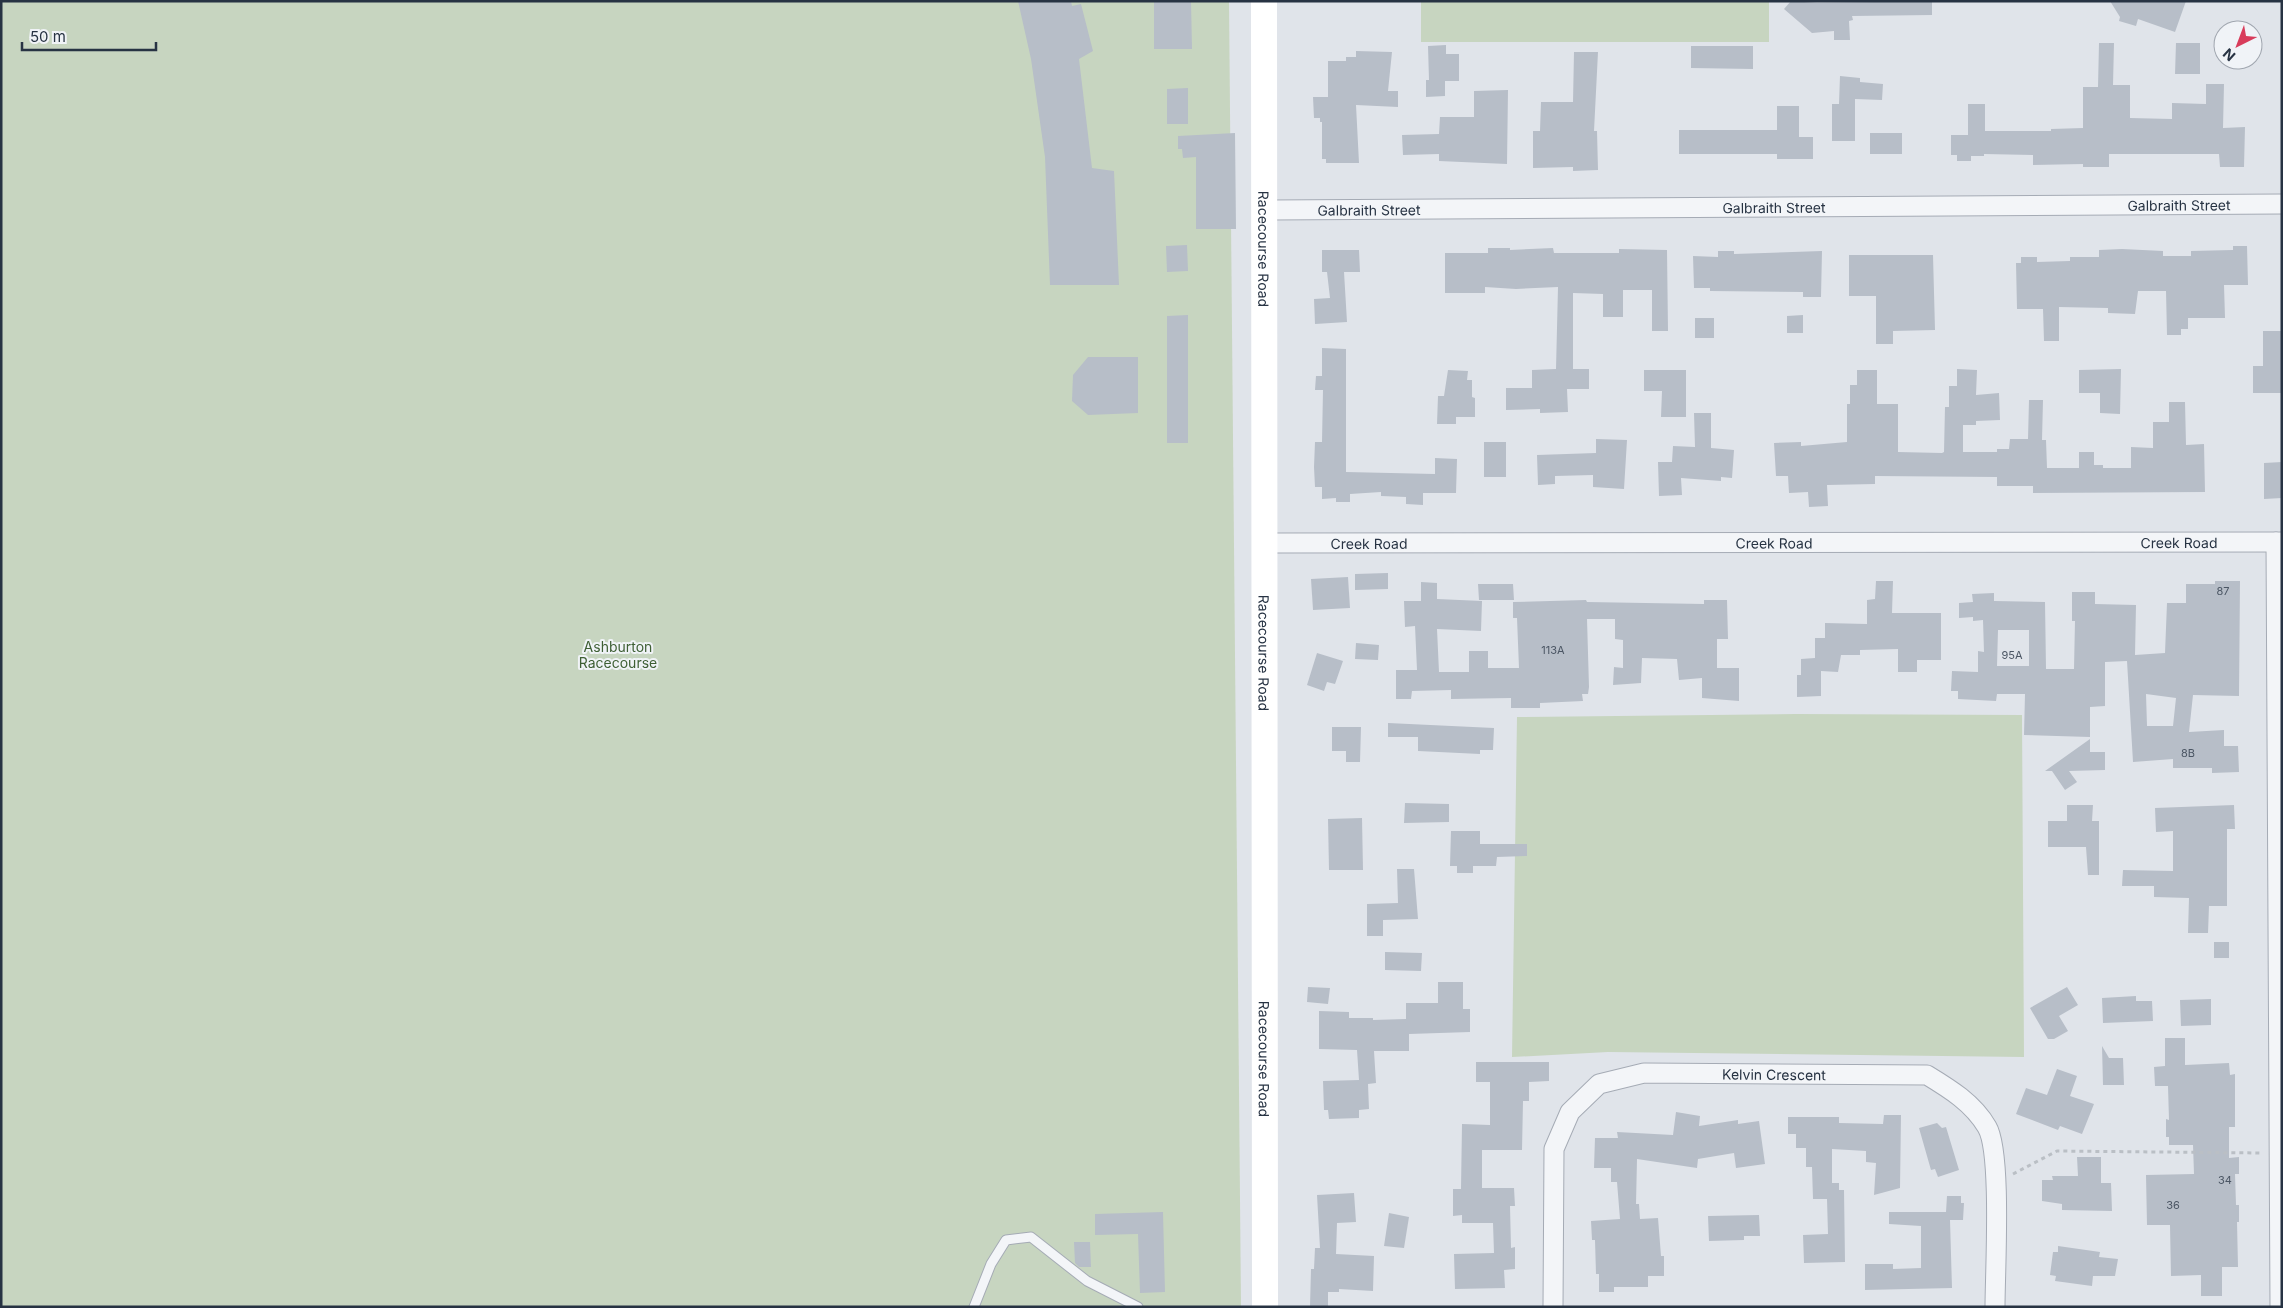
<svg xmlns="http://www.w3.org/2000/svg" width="2283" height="1308" font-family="Inter,sans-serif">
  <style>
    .green { fill: #c7d5c0 }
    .building { fill: #b7bec8; fill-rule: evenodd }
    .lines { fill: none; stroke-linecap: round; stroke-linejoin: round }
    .lane-casing { stroke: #a5abb5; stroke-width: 11 }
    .street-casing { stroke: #a5abb5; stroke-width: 21 }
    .path { stroke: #babfc5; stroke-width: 3; stroke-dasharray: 4 4; stroke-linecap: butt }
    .lane { stroke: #f3f5f8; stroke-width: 9 }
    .street { stroke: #f3f5f8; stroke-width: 19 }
    .secondary { stroke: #fff; stroke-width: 26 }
    .labels { text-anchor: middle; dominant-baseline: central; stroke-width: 4; stroke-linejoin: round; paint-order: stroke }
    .number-label { font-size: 11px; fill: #4b5664 }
    .street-label { font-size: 14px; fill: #273343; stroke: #f0f3f7 }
    .park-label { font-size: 14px; fill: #3e5f34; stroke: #f0f3f7 }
  </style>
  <rect width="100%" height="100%" fill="#e0e4ea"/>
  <g class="green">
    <polygon points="1,1 1229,1 1241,1307 1,1307"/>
    <rect x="1421" y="1" width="348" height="41"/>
    <polygon points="1796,714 2022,715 2024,1057 1608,1052 1512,1057 1517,717"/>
  </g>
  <g class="building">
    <polygon points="1018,1 1071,1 1072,6 1081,4 1093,51 1079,59 1092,168 1114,171 1119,285 1050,285 1045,157 1031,59"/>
    <polygon points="1154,1 1191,1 1192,49 1154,49"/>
    <polygon points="1791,1 1817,3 1932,1 1932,15 1852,16 1853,20 1849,21 1850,40 1834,40 1834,31 1812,33 1784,9"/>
    <polygon points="2110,1 2186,1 2175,32 2138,19 2136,26 2119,21 2120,17"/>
    <polygon points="2099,43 2114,43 2113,85 2130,85 2130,118 2172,119 2172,103 2206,104 2206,84 2224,84 2223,128 2245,127 2244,167 2220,167 2219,154 2109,154 2109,167 2083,167 2083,164 2033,165 2033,155 1984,154 1984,156 1971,156 1971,161 1957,161 1957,155 1951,155 1951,135 1968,135 1968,104 1985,104 1985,131 2051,131 2051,129 2083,128 2083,87 2098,87"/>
    <polygon points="2176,43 2200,43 2200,74 2175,74"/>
    <polygon points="1446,45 1446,54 1459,54 1459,81 1445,81 1445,96 1426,97 1426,80 1429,80 1428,46"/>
    <polygon points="1691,46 1753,46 1753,69 1691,68"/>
    <polygon points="1356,51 1392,52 1388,91 1398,91 1398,107 1356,105 1359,163 1326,163 1326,159 1322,159 1322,122 1320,122 1320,118 1314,118 1313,97 1328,97 1328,61 1346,61 1346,57 1356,57"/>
    <polygon points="1574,52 1598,52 1594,131 1597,131 1598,170 1573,171 1573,167 1533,168 1533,131 1540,131 1541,102 1573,102"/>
    <polygon points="1840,76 1860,78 1860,82 1883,84 1882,100 1855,99 1855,141 1832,141 1832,104 1839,104"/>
    <polygon points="1188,88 1188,124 1167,124 1167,89"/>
    <polygon points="1508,90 1507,164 1439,161 1439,154 1403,155 1402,135 1439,134 1440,117 1474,117 1474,91"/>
    <polygon points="1777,106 1799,106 1799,137 1813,137 1813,159 1777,159 1777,154 1679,154 1679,130 1777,130"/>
    <polygon points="1235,133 1236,229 1196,229 1196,157 1183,158 1182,149 1178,149 1178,136"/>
    <rect x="1870" y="133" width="32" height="21"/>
    <polygon points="1187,245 1188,271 1167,272 1166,246"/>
    <polygon points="2233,246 2247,246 2248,285 2224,285 2225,318 2188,318 2188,329 2181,329 2181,335 2167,335 2166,291 2138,291 2135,314 2108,313 2108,308 2059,307 2059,341 2044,341 2043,309 2017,309 2016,263 2021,263 2021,257 2037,257 2037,262 2070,261 2070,257 2099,257 2099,250 2122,249 2163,251 2163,256 2191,256 2191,251 2233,250"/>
    <polygon points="1488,248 1510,248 1510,250 1553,248 1554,253 1619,253 1619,249 1667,250 1668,331 1652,331 1652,290 1623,290 1623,317 1603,317 1603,294 1573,293 1573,369 1589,369 1589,389 1567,389 1568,412 1540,413 1540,409 1506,410 1506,388 1532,388 1532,370 1556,369 1558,287 1516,289 1485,287 1485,293 1445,293 1445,253 1488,253"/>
    <polygon points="1322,250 1359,250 1360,272 1344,272 1347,322 1315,324 1314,299 1330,298 1327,272 1322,272"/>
    <polygon points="1718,251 1734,251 1734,254 1822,251 1821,297 1803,297 1803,292 1710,291 1710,288 1694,288 1693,256 1718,257"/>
    <polygon points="1849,255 1933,255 1935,330 1893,331 1893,344 1876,344 1876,296 1849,296"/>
    <polygon points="1188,315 1188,443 1167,443 1167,316"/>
    <polygon points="1803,315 1803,333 1787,333 1787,316"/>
    <rect x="1695" y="318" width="19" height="20"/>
    <polygon points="2263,331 2282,331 2282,393 2253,393 2253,366 2263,366"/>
    <polygon points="1322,348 1346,349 1346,472 1435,474 1435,458 1457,459 1456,493 1423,493 1423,505 1406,504 1406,497 1381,496 1381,492 1350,494 1350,502 1336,502 1336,498 1322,499 1322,487 1315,487 1314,467 1315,442 1322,442 1323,390 1315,390 1316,376 1322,376"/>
    <polygon points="1088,357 1138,357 1138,413 1088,415 1072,401 1073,375"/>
    <polygon points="1957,369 1977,370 1976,395 1999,393 2000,420 1976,421 1976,425 1963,425 1963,452 1997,452 1997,449 2009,449 2010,439 2028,439 2029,400 2043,400 2042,440 2046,440 2047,468 2079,468 2079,452 2094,452 2094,465 2103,465 2103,468 2131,468 2131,447 2153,448 2153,422 2169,422 2169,402 2185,402 2186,445 2204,444 2205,492 2033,493 2033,486 1997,486 1997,477 1875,476 1875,484 1827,485 1828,506 1809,507 1808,492 1789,493 1788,476 1776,476 1774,443 1801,442 1801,446 1847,442 1847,404 1850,404 1850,385 1857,385 1857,370 1877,370 1877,404 1898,404 1898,452 1942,453 1944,452 1945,407 1949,407 1949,386 1957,386"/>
    <polygon points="2121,369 2120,414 2100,413 2100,393 2079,393 2079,370"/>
    <polygon points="1448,370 1468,371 1467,380 1472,380 1472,397 1475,398 1475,417 1456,417 1456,424 1437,424 1438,396 1444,396"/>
    <polygon points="1644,370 1686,370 1686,417 1661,417 1662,391 1644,391"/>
    <polygon points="1694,413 1711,413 1711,448 1734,450 1732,478 1721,477 1721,481 1681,478 1682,495 1659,496 1658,462 1672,462 1673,446 1695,447"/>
    <polygon points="1596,439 1627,440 1624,489 1593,487 1593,475 1555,476 1555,484 1538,485 1537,455 1596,453"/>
    <rect x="1484" y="442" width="22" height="35"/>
    <polygon points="2282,462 2282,498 2264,499 2264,463"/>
    <polygon points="1388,573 1388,589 1355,590 1355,574"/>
    <polygon points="1348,577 1350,608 1313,610 1311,579"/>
    <polygon points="1876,581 1893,581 1892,613 1941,613 1941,660 1917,660 1917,672 1898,672 1898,649 1860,650 1860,655 1841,655 1838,672 1821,671 1821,696 1797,697 1797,675 1801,675 1801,659 1815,658 1815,638 1825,638 1825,623 1867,624 1867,600 1875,599"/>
    <path d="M2215,581H2240L2239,696L2193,695L2189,732L2224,730V746H2238L2239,772L2212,773V768H2173V759L2133,762L2127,661L2105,662V706L2090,707V737L2024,735L2025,694H1997L1996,701L1958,699V691H1951L1952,671L1978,672V651L1984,652L1983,620L1973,621V617L1959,618V603L1973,602L1972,594L1994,593V601L2045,602L2046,669H2074L2075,621H2072V592H2095V604L2136,605L2135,655L2165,653L2167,603H2186V584H2215ZM1998,630H2029V666H1997ZM2146,694L2176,698L2173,726H2147Z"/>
    <polygon points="1421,582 1437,583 1437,599 1482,601 1481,631 1437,629 1439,672 1469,672 1469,651 1488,651 1488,668 1519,668 1517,618 1513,618 1513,602 1586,600 1587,602 1704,604 1704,600 1727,600 1728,639 1717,639 1717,668 1739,668 1739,701 1702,698 1702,678 1679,680 1677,659 1642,658 1641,683 1613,685 1614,667 1623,668 1623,640 1615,639 1615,619 1587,619 1589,687 1588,694 1582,694 1583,701 1540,703 1540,708 1511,708 1511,698 1451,699 1451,690 1412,691 1411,699 1396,699 1396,670 1417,670 1415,626 1405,627 1404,601 1421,601"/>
    <polygon points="1478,584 1513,584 1514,600 1479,600"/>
    <polygon points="1356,643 1379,645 1378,660 1355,659"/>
    <polygon points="1317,653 1343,661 1335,684 1327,682 1324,691 1307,685"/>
    <polygon points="1388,723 1494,728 1493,750 1480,750 1480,754 1418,751 1418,737 1388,737"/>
    <polygon points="1332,727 1361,727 1360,762 1346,762 1346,751 1332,751"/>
    <polygon points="2090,739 2090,752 2105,752 2105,770 2069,771 2077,782 2065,790 2052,771 2045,771"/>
    <polygon points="1405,803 1449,804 1449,822 1404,823"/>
    <polygon points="2067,805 2093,805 2092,821 2099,821 2099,875 2088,875 2086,847 2048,847 2048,821 2067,821"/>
    <polygon points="2234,805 2235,829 2227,829 2227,906 2209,906 2208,933 2188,933 2189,898 2154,897 2154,886 2122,886 2123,870 2173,871 2173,831 2156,832 2155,808"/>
    <polygon points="1362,818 1363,870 1329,870 1328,819"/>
    <polygon points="1451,831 1480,831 1480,844 1527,844 1527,856 1497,857 1496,866 1473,866 1473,873 1457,873 1457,866 1450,866"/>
    <polygon points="1397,869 1414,869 1418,919 1383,920 1383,936 1367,936 1367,904 1398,903"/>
    <rect x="2214" y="942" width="15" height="16"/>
    <polygon points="1385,952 1422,953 1421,971 1385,970"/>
    <polygon points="1438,982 1463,982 1463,1009 1470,1009 1470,1032 1409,1034 1409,1051 1374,1051 1376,1083 1368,1084 1369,1109 1359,1110 1359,1118 1329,1119 1328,1110 1324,1110 1323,1081 1359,1080 1357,1050 1319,1049 1319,1011 1349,1012 1349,1018 1373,1018 1373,1020 1406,1019 1406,1003 1438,1003"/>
    <polygon points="1308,987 1330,988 1328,1004 1307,1002"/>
    <polygon points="2067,987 2078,1005 2059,1016 2068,1031 2054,1039 2048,1039 2030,1008"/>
    <polygon points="2136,996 2136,1001 2152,1001 2153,1021 2103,1023 2102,998"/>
    <polygon points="2211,999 2211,1025 2181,1026 2180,1000"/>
    <polygon points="2165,1038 2185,1038 2185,1065 2229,1063 2230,1075 2235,1074 2235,1127 2229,1127 2229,1158 2239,1157 2239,1174 2235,1174 2236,1205 2239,1205 2239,1222 2237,1222 2238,1267 2222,1267 2222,1296 2201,1296 2201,1275 2171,1276 2170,1225 2147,1225 2146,1175 2194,1174 2193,1145 2169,1145 2169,1137 2166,1137 2166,1119 2169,1120 2168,1086 2155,1086 2154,1067 2165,1066"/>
    <polygon points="2102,1046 2109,1058 2123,1058 2124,1085 2103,1085"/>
    <polygon points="1476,1062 1549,1062 1549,1081 1529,1082 1529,1101 1523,1101 1522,1150 1482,1150 1482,1188 1514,1188 1515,1206 1510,1206 1511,1248 1515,1247 1515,1269 1504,1270 1505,1288 1455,1289 1454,1254 1494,1253 1493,1223 1462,1223 1462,1215 1453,1216 1453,1189 1461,1189 1462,1124 1490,1125 1490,1082 1476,1082"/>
    <polygon points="2057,1069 2077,1076 2070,1096 2094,1104 2082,1134 2060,1126 2058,1130 2016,1114 2026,1088 2047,1095"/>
    <polygon points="1676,1112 1700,1116 1699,1126 1738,1120 1738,1124 1759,1121 1765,1164 1736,1168 1734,1153 1698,1159 1697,1168 1637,1159 1636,1204 1639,1204 1640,1219 1658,1218 1661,1256 1664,1256 1664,1276 1648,1276 1648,1287 1614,1287 1614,1292 1599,1292 1599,1274 1596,1274 1595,1240 1592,1240 1591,1221 1620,1219 1617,1182 1611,1182 1611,1168 1594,1168 1595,1138 1618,1138 1617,1132 1673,1135"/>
    <polygon points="1884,1115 1901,1115 1900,1188 1874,1195 1876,1163 1866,1162 1866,1151 1832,1149 1832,1183 1839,1183 1839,1190 1844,1190 1845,1262 1804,1263 1803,1235 1828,1234 1827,1199 1813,1199 1812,1167 1806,1167 1806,1148 1796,1148 1796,1134 1788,1134 1788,1117 1839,1117 1839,1123 1883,1124"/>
    <polygon points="1937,1123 1942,1128 1946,1127 1959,1170 1938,1177 1935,1169 1931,1170 1919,1128"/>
    <polygon points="2077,1157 2101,1157 2101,1183 2111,1183 2112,1211 2062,1210 2062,1204 2042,1201 2042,1180 2053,1180 2052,1176 2078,1176"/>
    <polygon points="1354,1193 1356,1222 1337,1223 1336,1254 1374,1256 1373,1291 1339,1289 1339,1292 1328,1292 1328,1307 1310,1307 1311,1269 1314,1269 1315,1248 1320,1248 1317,1195"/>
    <polygon points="1947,1196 1961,1196 1961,1203 1964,1203 1963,1220 1950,1220 1952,1288 1865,1290 1865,1264 1893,1264 1893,1269 1921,1268 1921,1226 1889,1224 1889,1212 1946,1212"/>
    <polygon points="1163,1212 1165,1292 1140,1293 1138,1234 1095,1235 1095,1214"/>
    <polygon points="1389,1213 1409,1217 1404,1248 1384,1246"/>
    <polygon points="1759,1215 1760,1236 1744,1236 1744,1240 1709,1241 1708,1216"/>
    <polygon points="1074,1242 1090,1242 1091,1267 1079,1267 1075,1263"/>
    <polygon points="2058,1246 2100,1252 2099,1257 2118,1259 2115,1276 2093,1276 2092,1286 2055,1281 2056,1276 2050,1275 2053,1252 2058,1252"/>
  </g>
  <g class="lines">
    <defs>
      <polyline id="lane" points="974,1307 991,1264 1006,1240 1031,1237 1087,1281 1138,1307"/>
      <g id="street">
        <path id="s1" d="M1265,210L2282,204"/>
        <polyline points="2276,542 2280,1307"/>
        <path id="s2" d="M1265,543L2282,542"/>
        <path id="s3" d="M1553,1307L1554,1149L1570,1112L1599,1084L1644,1073L1927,1075C1950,1089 1973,1103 1987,1127C2002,1152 1995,1272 1995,1307"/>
      </g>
    </defs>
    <use href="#lane" class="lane-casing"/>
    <use href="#street" class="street-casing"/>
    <polyline class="path" points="2013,1174 2057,1151 2261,1153"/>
    <use href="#lane" class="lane"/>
    <use href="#street" class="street"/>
    <path class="secondary" id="s4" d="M1264,1L1265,1307"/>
  </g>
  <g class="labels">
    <g class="number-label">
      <text x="2223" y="591">87</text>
      <text x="1553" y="650">113A</text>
      <text x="2012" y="655">95A</text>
      <text x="2188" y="753">8B</text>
      <text x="2225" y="1180">34</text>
      <text x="2173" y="1205">36</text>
    </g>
    <g class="street-label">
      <text stroke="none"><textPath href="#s1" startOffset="914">Galbraith Street</textPath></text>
      <text stroke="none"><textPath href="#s1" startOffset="509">Galbraith Street</textPath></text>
      <text stroke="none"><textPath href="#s1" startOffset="104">Galbraith Street</textPath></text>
      <text stroke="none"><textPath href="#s4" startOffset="248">Racecourse Road</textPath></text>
      <text stroke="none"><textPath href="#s2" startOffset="914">Creek Road</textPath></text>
      <text stroke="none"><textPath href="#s2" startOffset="104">Creek Road</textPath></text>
      <text stroke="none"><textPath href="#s2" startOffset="509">Creek Road</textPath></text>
      <text stroke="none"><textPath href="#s4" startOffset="652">Racecourse Road</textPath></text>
      <text stroke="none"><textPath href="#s4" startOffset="1058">Racecourse Road</textPath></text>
      <text stroke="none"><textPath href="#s3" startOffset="415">Kelvin Crescent</textPath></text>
    </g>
    <g class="park-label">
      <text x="618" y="646">Ashburton<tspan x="618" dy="16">Racecourse</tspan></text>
    </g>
  </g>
  <rect width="2283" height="1308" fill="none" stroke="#273343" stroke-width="5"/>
  <g transform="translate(2238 45) rotate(222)"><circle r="24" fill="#f0f3f7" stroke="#a0a6af"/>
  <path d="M0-4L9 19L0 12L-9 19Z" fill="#d83c5b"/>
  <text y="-8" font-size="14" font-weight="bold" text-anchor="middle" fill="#273343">N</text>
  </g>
  <path d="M22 42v8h134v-8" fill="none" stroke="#273343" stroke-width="2.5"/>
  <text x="30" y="42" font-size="15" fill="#273343" stroke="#f0f3f7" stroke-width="4" paint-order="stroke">50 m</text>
</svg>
